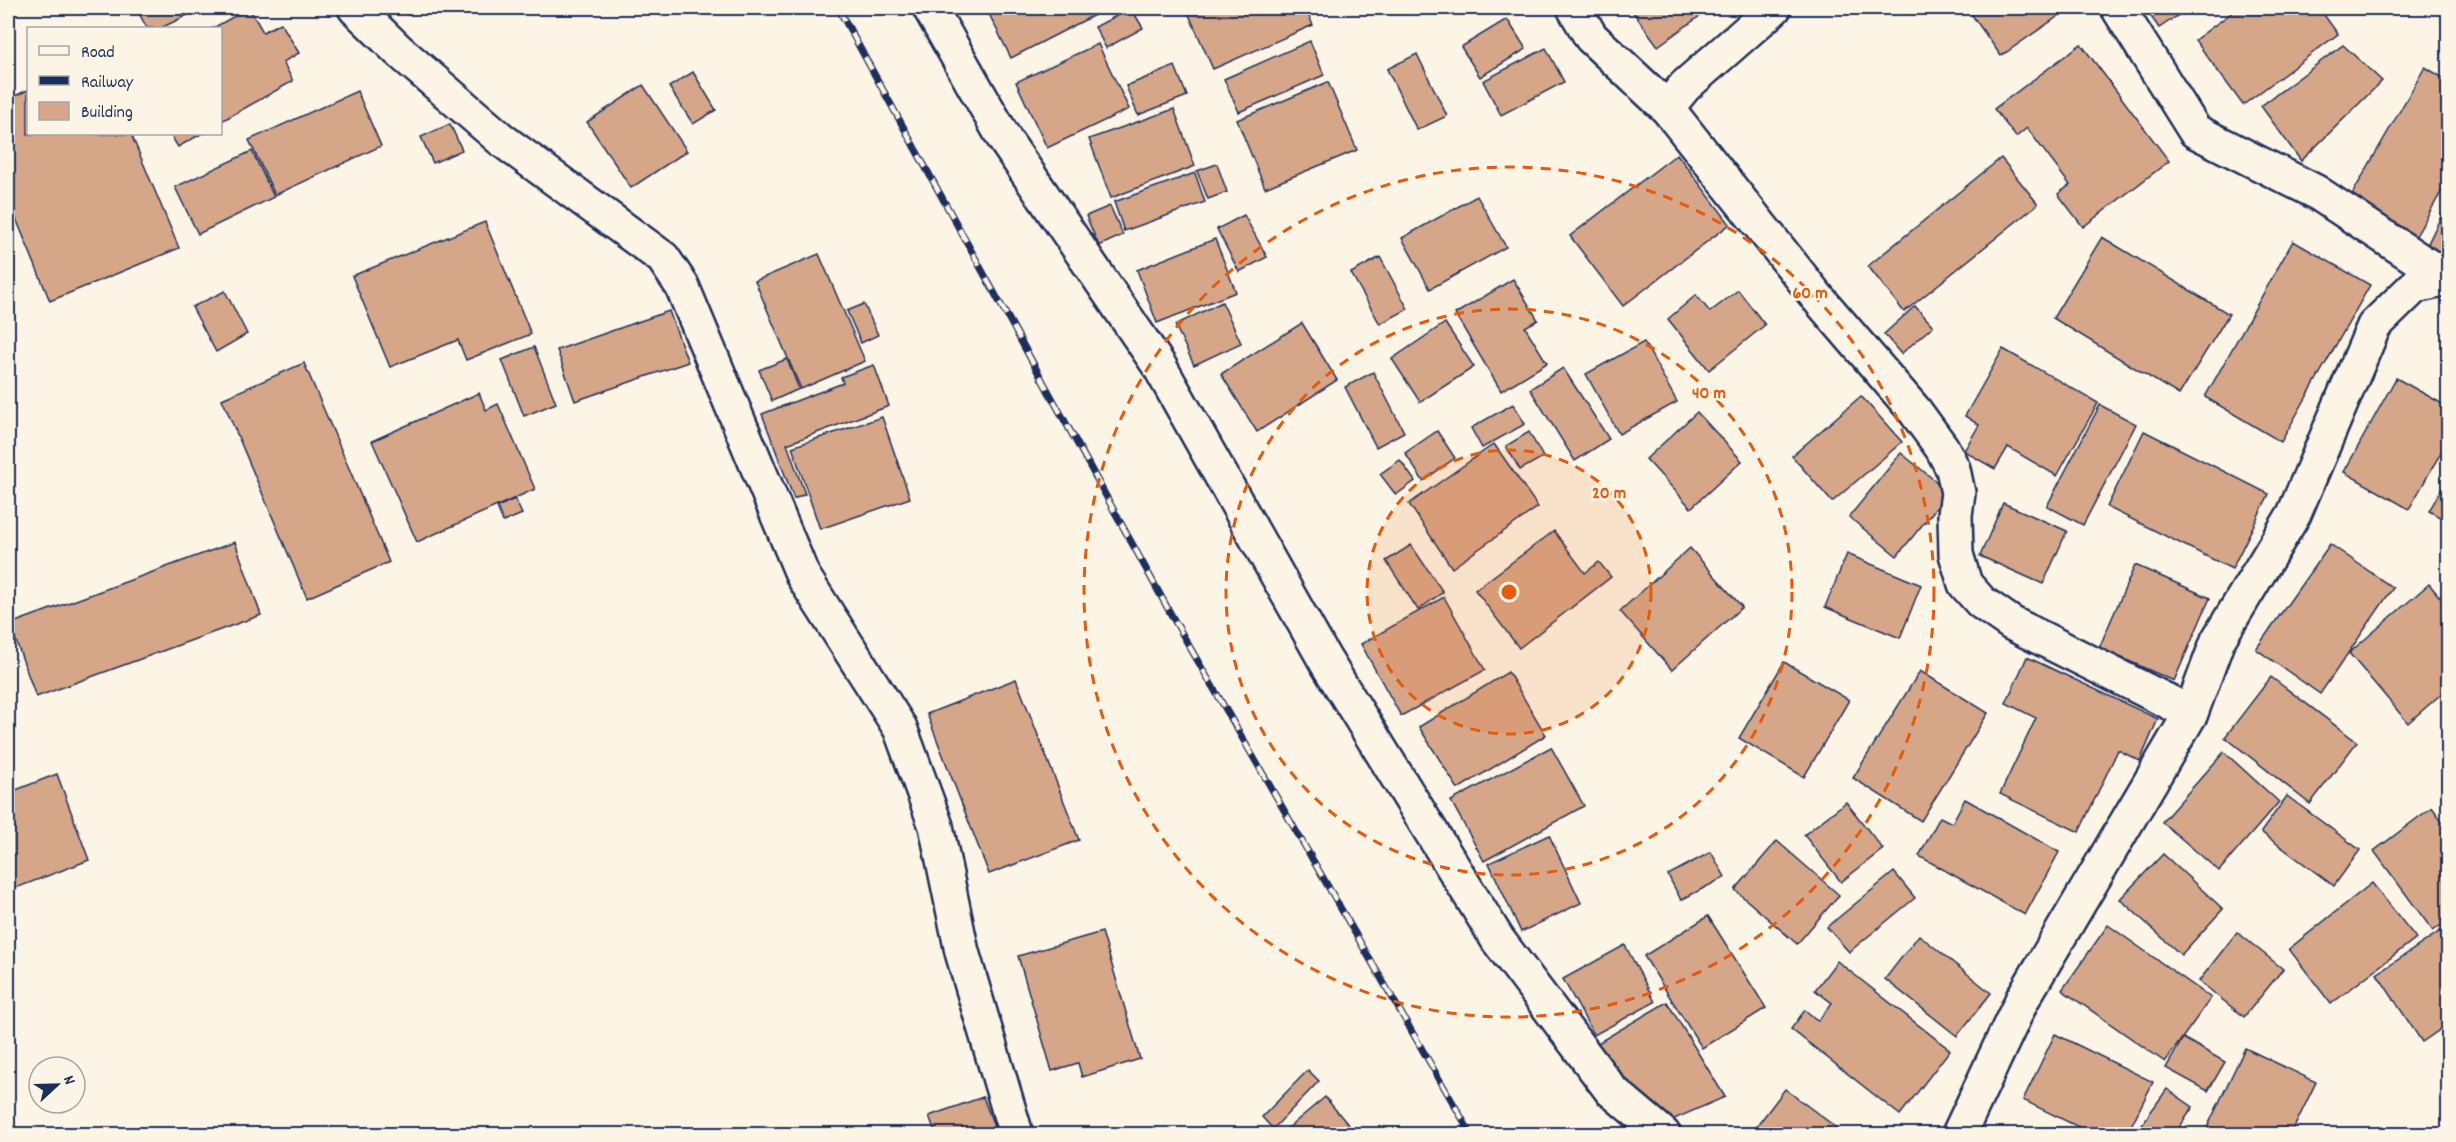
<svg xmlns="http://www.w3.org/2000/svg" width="2456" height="1142" font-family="Dekko,sans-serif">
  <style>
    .building { fill: #d6a689; stroke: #1b2f5e; stroke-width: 1.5 }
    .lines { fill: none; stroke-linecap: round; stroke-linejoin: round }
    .street-casing { stroke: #1b2f5e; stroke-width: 38 }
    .street { stroke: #fcf5e5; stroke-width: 33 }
    .rail-casing { stroke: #1b2f5e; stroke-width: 7 }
    .rail { stroke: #fcf5e5; stroke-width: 4.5; stroke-dasharray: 14; stroke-linecap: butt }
    .ring { fill: none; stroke: #e8590c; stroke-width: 3; stroke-dasharray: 10 8 }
    .centre { fill: #e8590c; stroke: #fcf5e5; stroke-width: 3 }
    .ring-label { font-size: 18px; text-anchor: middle; font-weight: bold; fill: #e8590c; stroke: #fcf5e5; stroke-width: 5; stroke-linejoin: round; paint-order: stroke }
  </style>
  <rect width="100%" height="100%" fill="#fcf5e5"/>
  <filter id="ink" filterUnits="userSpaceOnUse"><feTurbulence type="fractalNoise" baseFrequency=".0167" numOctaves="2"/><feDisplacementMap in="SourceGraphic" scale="12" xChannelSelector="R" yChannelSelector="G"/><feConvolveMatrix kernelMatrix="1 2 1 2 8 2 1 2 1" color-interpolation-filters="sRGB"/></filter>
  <g filter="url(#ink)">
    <g class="building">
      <polygon points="136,8 202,8 161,28 147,28"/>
      <polygon points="249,8 263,32 281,23 299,53 283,62 293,81 220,122 220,28 213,28"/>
      <polygon points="404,8 423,8 408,15"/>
      <polygon points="986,8 1108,8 1011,58"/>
      <polygon points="1131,8 1143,28 1106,48 1095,27"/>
      <polygon points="1186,8 1305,8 1313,25 1213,69"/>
      <polygon points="1630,8 1711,8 1658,46"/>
      <polygon points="1967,8 2070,8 2001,56"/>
      <polygon points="2145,8 2189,8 2159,28"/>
      <polygon points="2238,8 2319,8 2338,34 2243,105 2195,40"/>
      <polygon points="1507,19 1526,49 1480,77 1461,47"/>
      <polygon points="1310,41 1324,75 1239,112 1224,79"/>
      <polygon points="1098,44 1129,109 1047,148 1016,82"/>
      <polygon points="2081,44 2169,161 2083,227 2058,194 2070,185 2027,128 2016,137 1994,109"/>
      <polygon points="2343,45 2382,81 2301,161 2261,106"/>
      <polygon points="1546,48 1564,82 1501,115 1483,81"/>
      <polygon points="1417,54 1447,116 1417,130 1387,69"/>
      <polygon points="1175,66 1187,96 1138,115 1126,86"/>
      <polygon points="2425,67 2448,81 2448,180 2412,243 2346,205"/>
      <polygon points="693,72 716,110 693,124 669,87"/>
      <polygon points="1328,82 1357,150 1265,188 1237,120"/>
      <polygon points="643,85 687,151 631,188 587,122"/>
      <polygon points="28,90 28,134 131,134 179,248 50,301 8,199 8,99"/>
      <polygon points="357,91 381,146 275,195 249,140"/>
      <polygon points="1174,109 1195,166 1111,198 1089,139"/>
      <polygon points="450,124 462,150 433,163 421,137"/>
      <polygon points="170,134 201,134 178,147"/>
      <polygon points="252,151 274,197 198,234 175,187"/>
      <polygon points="1677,154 1730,224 1623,306 1570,236"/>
      <polygon points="2001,158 2038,204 1904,312 1868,266"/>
      <polygon points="1217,164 1227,192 1208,199 1197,171"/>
      <polygon points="1195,173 1205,202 1124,231 1114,202"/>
      <polygon points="1477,196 1506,247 1430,289 1402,238"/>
      <polygon points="2448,202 2448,272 2421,258"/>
      <polygon points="1110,206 1123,235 1099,246 1086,216"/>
      <polygon points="1244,215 1267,257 1239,272 1217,229"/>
      <polygon points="485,222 531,334 466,360 458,340 390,367 352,276"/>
      <polygon points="2102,237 2229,314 2179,395 2053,318"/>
      <polygon points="1215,239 1236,292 1157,323 1137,270"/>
      <polygon points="2293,241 2370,285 2281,442 2205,397"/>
      <polygon points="819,254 865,361 801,389 755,281"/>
      <polygon points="1380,257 1408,309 1380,324 1351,273"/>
      <polygon points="1513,279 1538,320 1525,327 1547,363 1501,391 1455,314"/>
      <polygon points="1738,290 1765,325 1709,370 1668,319 1696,295 1710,312"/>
      <polygon points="225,291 247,334 216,352 192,307"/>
      <polygon points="1222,302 1241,343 1194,365 1175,325"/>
      <polygon points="864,304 878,335 861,343 847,311"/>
      <polygon points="1915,306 1933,326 1901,354 1884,334"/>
      <polygon points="669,311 688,362 575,401 557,350"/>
      <polygon points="1302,323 1337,380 1257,432 1221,374"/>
      <polygon points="1445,323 1474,367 1420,402 1392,359"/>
      <polygon points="1644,342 1677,402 1619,434 1586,374"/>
      <polygon points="534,347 556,403 524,416 502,360"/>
      <polygon points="2003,349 2098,403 2057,476 2008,447 1995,469 1964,451 1979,425 1965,416"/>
      <polygon points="787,359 799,389 772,401 759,370"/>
      <polygon points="304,363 389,562 307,598 222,399"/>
      <polygon points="874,365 889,406 787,444 805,494 794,499 762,414 843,383 841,377"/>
      <polygon points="1563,368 1609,439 1575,461 1530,389"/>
      <polygon points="1373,372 1404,432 1376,447 1345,387"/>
      <polygon points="2396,378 2448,407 2448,440 2409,509 2344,472"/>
      <polygon points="479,393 486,410 498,404 535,489 417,542 372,441"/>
      <polygon points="1861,396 1902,442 1832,502 1792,456"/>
      <polygon points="1513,404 1525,424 1482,448 1471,428"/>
      <polygon points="2100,405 2136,424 2083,525 2047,506"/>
      <polygon points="1697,412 1742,461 1691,508 1646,459"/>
      <polygon points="882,417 910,498 820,529 792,447"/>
      <polygon points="1437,431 1455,458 1423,481 1405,453"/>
      <polygon points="2144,431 2269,494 2232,569 2107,507"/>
      <polygon points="1529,432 1543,457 1520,470 1506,446"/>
      <polygon points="1494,444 1538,507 1452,568 1409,504"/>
      <polygon points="1901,453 1949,492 1897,556 1849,517"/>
      <polygon points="1400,460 1415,481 1396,495 1380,474"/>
      <polygon points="2448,478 2448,522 2429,511"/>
      <polygon points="515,499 522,514 503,522 497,507"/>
      <polygon points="2003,503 2067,531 2043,584 1980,556"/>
      <polygon points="1554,531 1585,573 1599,562 1611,577 1519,648 1475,590"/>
      <polygon points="235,542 261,615 36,697 10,624"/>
      <polygon points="2330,544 2393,588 2320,694 2256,649"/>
      <polygon points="1411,545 1443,592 1418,610 1386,561"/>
      <polygon points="1690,548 1742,607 1672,670 1620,611"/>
      <polygon points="1847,554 1921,585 1900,638 1825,607"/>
      <polygon points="2135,565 2210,598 2174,681 2099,648"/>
      <polygon points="2429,584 2448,607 2448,688 2408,723 2349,653"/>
      <polygon points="1444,597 1485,670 1401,716 1361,644"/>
      <polygon points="2027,657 2158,719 2140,761 2118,750 2079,832 2000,794 2036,718 2006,703"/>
      <polygon points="1784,662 1849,700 1804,777 1739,738"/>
      <polygon points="1920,671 1988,713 1921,821 1853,778"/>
      <polygon points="1508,672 1546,735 1458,789 1419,727"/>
      <polygon points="2271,677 2357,742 2310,804 2225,737"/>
      <polygon points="1016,679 1079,840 989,874 927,714"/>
      <polygon points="1551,747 1584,806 1484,861 1451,801"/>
      <polygon points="2224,752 2279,802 2219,871 2162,822"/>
      <polygon points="57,774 89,860 8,891 8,793"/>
      <polygon points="2287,796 2360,850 2334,886 2261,832"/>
      <polygon points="1965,799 2059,852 2025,915 1919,856 1940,817 1952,823"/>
      <polygon points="1846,802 1883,849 1841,882 1804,835"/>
      <polygon points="2432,807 2448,830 2448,920 2433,931 2374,851"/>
      <polygon points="1549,835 1581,903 1521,932 1489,863"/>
      <polygon points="1777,841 1839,895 1797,944 1735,890"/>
      <polygon points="1711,852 1725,877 1681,900 1668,875"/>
      <polygon points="2163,854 2223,909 2181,955 2120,899"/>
      <polygon points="1894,872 1915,898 1849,952 1827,927"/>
      <polygon points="2372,883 2416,938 2331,1004 2289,949"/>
      <polygon points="1708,916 1766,1008 1702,1048 1644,956"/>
      <polygon points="2108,925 2211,998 2165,1062 2062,990"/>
      <polygon points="2448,926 2448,1024 2422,1042 2377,974"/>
      <polygon points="1102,932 1140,1059 1082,1077 1078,1063 1052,1071 1018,956"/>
      <polygon points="2237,932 2283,969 2244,1017 2199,981"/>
      <polygon points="1919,935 1991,993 1957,1036 1885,979"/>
      <polygon points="1625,945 1655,1002 1594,1035 1563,979"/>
      <polygon points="1837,961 1950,1050 1900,1115 1791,1029 1805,1010 1818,1021 1832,1003 1815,990"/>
      <polygon points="1667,1002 1725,1097 1665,1123 1621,1086 1596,1044"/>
      <polygon points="2055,1034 2153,1082 2127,1134 2093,1134 2023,1100"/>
      <polygon points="2183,1038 2225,1062 2208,1091 2166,1068"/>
      <polygon points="2245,1048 2316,1082 2291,1134 2204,1134"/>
      <polygon points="1308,1070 1319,1081 1273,1129 1262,1117"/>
      <polygon points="1785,1089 1845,1134 1751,1134"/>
      <polygon points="2167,1089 2193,1107 2175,1134 2135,1134"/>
      <polygon points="983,1097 997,1134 936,1134 929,1116"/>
      <polygon points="1325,1097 1356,1134 1281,1134"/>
      <polygon points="1631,1121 1645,1134 1613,1134"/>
    </g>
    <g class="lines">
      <defs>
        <g id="street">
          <polyline points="355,8 398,50 502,140 663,258 682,286 803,576 900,728 936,826 962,952 1016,1134"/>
          <polyline points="930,8 1005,140 1160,367 1325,660 1498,940 1611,1090 1663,1134"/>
          <polyline points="1574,8 1591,37 1667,108 1817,297 1915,411 1942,448 1953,469 1958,493 1955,515 1956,554 1965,584 1981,602 2011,623 2191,713"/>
          <polyline points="2118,8 2195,131 2316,192 2448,279"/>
          <polyline points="1667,108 1685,86 1774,8"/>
          <polyline points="1959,1134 2023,998 2191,713 2218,640 2294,514 2374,326 2415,286 2448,279"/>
        </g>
      </defs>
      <use href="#street" class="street-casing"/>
      <use href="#street" class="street"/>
      <defs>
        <polyline id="rail" points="838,8 1173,618 1471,1134"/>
      </defs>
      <use href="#rail" class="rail-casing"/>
      <use href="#rail" class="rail"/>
    </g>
  </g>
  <circle cx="1509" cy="592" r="142" fill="#e8590c" fill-opacity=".12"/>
  <g class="ring">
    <circle cx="1509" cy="592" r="142"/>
    <circle cx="1509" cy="592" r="283"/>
    <circle cx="1509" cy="592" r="425"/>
  </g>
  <circle cx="1509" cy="592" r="9" class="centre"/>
  <g class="ring-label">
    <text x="1810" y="298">60 m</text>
    <text x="1709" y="398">40 m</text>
    <text x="1609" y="498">20 m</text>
  </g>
  <rect width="2456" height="1142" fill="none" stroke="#fcf5e5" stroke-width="30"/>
  <rect x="15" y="15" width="2426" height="1112" fill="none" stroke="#1b2f5e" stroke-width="2" filter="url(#ink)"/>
  <rect x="27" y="27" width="195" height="108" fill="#fcf5e5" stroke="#a2a6af" stroke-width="1.5"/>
  <rect x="39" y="46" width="30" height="9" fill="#fcf5e5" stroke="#a2a6af" stroke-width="1.5"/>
  <text x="81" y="57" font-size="18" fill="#1b2f5e">Road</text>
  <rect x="39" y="76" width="30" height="9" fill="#1b2f5e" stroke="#a2a6af" stroke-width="1.5"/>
  <text x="81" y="87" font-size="18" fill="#1b2f5e">Railway</text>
  <rect x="39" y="102" width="30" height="18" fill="#d6a689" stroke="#a2a6af" stroke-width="1.5"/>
  <text x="81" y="117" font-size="18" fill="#1b2f5e">Building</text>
  <g transform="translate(57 1085) rotate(68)"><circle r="28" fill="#fcf5e5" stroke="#a2a6af" stroke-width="1.5"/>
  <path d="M0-4.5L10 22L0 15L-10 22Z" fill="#1b2f5e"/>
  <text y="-9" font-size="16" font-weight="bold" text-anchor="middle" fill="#1b2f5e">N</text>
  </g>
</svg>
